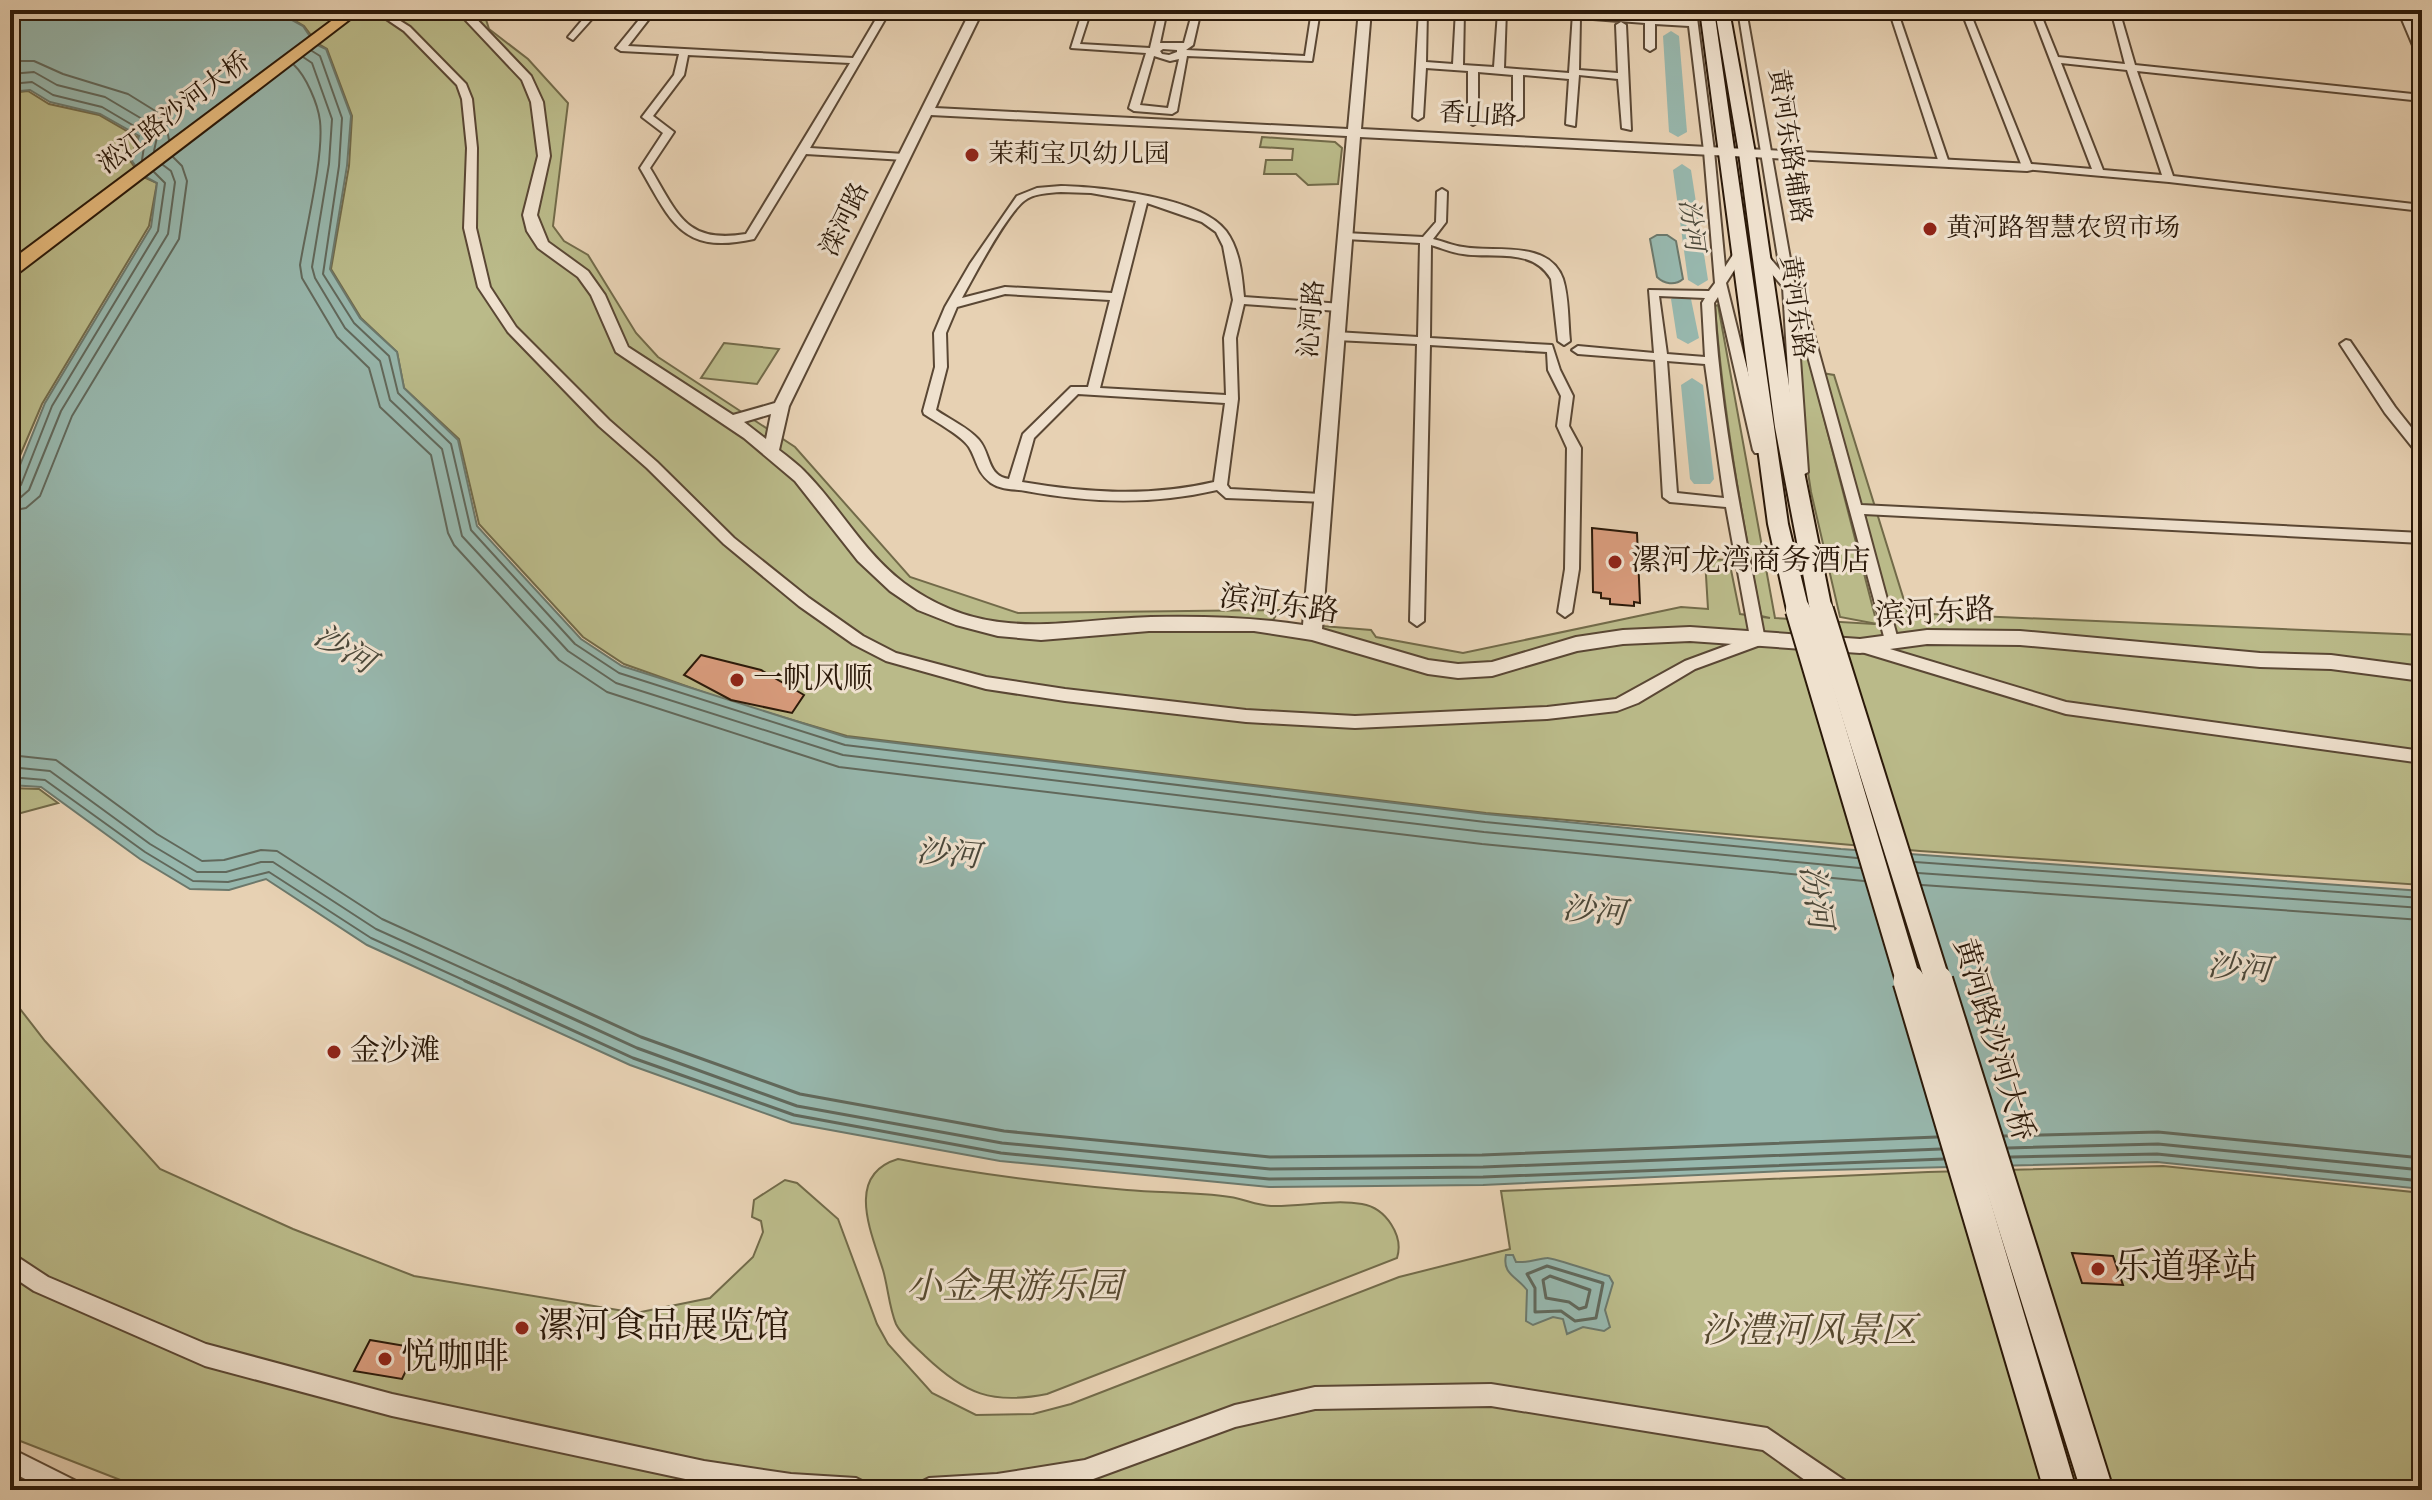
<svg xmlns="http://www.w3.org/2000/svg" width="2432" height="1500" font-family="'Sorts Mill Goudy','Noto Serif SC',serif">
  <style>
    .green { fill: #baba89; stroke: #726a49; stroke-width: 2 }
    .water { fill: #97b7ad; stroke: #6c786b; stroke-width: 2 }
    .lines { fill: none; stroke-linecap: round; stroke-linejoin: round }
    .shore-far1 { stroke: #61685b; stroke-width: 2 }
    .shore { stroke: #61685b; stroke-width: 3 }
    .river { fill: #97b7ad; fill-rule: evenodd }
    .building { fill: #d99c7d; stroke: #2b1909; stroke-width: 2 }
    .minor-casing { stroke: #5a4734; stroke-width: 4 }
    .tertiary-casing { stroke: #5a4734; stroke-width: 4 }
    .secondary-casing { stroke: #2b1909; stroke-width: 4 }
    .primary-casing { stroke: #2b1909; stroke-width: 4 }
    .minor { fill: #efe1ce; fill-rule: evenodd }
    .tertiary { fill: #efe1ce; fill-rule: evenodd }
    .secondary { fill: #efe1ce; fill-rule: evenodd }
    .primary { fill: #e4b87a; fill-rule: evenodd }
    .secondary-bridge-far1-casing { stroke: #2b1909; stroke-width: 28; stroke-linecap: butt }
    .secondary-bridge-casing { stroke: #2b1909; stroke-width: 35; stroke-linecap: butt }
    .secondary-bridge-far1 { stroke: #efe1ce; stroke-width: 24 }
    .secondary-bridge { stroke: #efe1ce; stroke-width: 31 }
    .poi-dot { fill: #8f2418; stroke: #efe1ce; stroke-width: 3 }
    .labels { text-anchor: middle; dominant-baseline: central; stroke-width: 6; stroke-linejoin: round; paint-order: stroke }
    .far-street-label { font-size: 26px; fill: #2b1909; stroke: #efe1ce }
    .far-poi-label { font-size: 26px; fill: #2b1909; stroke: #efe1ce; text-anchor: start }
    .far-water-label { font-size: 26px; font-style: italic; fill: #4b483a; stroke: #efe1ce }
    .poi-label { font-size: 30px; fill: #2b1909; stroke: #efe1ce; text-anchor: start }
    .street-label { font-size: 30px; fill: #2b1909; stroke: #efe1ce }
    .water-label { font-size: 32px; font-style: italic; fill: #4b483a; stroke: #efe1ce }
    .near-poi-label { font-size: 36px; fill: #2b1909; stroke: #efe1ce; text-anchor: start }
    .near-park-label { font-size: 36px; font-style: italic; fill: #56492f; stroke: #efe1ce }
  </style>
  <rect width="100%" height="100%" fill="#e7d1b3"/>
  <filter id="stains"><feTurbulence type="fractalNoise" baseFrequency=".0025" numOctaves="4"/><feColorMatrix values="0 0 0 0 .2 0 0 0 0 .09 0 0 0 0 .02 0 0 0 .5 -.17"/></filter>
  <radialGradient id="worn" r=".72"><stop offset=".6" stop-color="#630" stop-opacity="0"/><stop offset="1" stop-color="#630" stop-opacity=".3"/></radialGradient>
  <g class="green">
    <path d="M277,10H483L489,29L528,59L568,103L553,226L564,241L588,255L636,333L658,357L795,447L910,577L1018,613L1279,610L1272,622L1371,630L1376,637L1463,653L1681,607L1708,609L1705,559L1729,560L1740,614L1770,618L1761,616C1741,513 1723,410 1715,306L1718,305L1775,618L1890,625L1822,373L1834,375L1908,613L2422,635V885L1920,851L1486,813L847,736L731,702L624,664L583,637L479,524L459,439L404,388L397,352L361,318L331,269L349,166L352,116L327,49L317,43L304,26Z"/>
    <polygon points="28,91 49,104 99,115 137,137 131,162 141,176 157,183 149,226 42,404 10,479 10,93"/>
    <polygon points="1262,137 1335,142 1342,148 1338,184 1308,185 1296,174 1264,174 1266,160 1292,160 1293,149 1260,147"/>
    <polygon points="1797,313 1877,624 1840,617 1811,492 1802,433"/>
    <polygon points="724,343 779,349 757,384 701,378"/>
    <polygon points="10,788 39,789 58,803 10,816"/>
    <polygon points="10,996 45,1041 160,1169 293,1229 414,1276 636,1313 710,1298 753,1257 763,1232 761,1221 752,1217 754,1200 785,1180 797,1183 838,1219 877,1324 888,1344 932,1393 976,1415 1033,1414 1071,1404 1399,1277 1510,1249 1501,1191 1928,1172 2163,1166 2422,1193 2422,1490 1492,1490 1463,1480 1325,1490 146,1490 10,1437"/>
    <path d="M898,1159C974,1174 1050,1183 1127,1190C1161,1193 1196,1192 1230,1197C1244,1199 1256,1205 1271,1206C1300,1207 1333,1199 1362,1204C1386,1208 1404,1236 1397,1258L1047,1394C992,1405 965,1394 925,1356C916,1347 902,1336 896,1324C889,1307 888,1287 883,1270C872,1234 844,1175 898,1159Z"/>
  </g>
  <g class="water">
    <polygon points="10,10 274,10 303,26 315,44 326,49 351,116 347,166 330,269 360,318 397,352 404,388 458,440 477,526 581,639 622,666 846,737 1486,814 1841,849 2422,891 2422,1189 2157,1162 1784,1171 1483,1185 1269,1187 1000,1161 792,1123 630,1065 367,945 266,879 229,890 190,889 140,859 41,787 10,785 10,490 45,403 151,227 157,183 142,175 132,161 139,136 100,114 50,102 30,90 10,92"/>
    <path d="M1657,235H1667L1676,241L1683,279C1675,286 1664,284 1657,277L1650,239Z"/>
    <path d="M1506,1255H1513L1516,1262C1529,1263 1536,1259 1547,1258C1551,1257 1600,1274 1609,1276L1613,1283L1605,1310L1610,1327L1604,1331L1583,1327L1567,1334L1563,1319L1553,1317L1533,1325L1526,1321L1527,1290C1516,1276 1502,1274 1506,1255Z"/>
  </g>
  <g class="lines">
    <g class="shore-far1">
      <polyline points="312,51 320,56 342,118 339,166 323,274 354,323 389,356 398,393 451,444 471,530 575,644 619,673 845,745 1485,822 1857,858"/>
      <polyline points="303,57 312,63 332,119 329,164 312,267 315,278 345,328 380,361 390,400 442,449 462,536 568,651 616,683 843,755 1484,832 1860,868"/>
      <polyline points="10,61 34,61 63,74 128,94 157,112 166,124 169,140"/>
      <path d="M294,65C306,76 318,104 320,121C324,156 306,228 300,265L302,278L337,337L369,368L380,407L431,455L448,533L454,545L559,660L607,692L839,767L1482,844L1864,881"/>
      <polyline points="10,74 34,72 57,85 105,97 154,126 157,137 154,151"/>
      <polyline points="10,84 32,82 53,95 102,107 146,133 142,160"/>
      <polyline points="10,489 21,485 52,406 158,231 165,183 154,172"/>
      <polyline points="10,499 21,497 29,490 61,411 168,234 175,182 171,171 163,165"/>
      <polyline points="10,511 26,508 40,496 72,416 179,239 187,181 182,166 173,157"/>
      <polyline points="10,755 56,760 157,834 202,861 224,860 261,850 277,851 382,919 523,983"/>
      <polyline points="10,767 50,771 150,844 197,872 226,872 261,862 273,862 376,929 495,983"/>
      <polyline points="10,777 45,780 145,852 193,881 228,882 269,872 371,938 470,983"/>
      <polyline points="1915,862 2422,898"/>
      <polyline points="1918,873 2422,908"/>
      <polyline points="1922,885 2422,920"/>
    </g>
    <g class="shore">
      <polyline points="465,981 633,1058 794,1115 1001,1153 1269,1179 1483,1177 1944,1159"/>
      <polyline points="491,981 637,1048 797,1106 1002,1143 1270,1169 1483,1167 1941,1149"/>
      <polyline points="519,981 641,1037 800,1094 1004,1131 1270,1157 1482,1155 1937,1137"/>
      <polyline points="2004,1136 2158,1132 2422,1158"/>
      <polyline points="2008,1148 2158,1144 2422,1170"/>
      <polyline points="2011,1157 2157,1154 2422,1181"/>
      <polygon points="1547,1266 1603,1283 1596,1318 1575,1321 1561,1311 1535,1312 1535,1288 1527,1274"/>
      <polygon points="1550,1276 1590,1290 1586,1307 1579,1309 1569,1302 1546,1298 1543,1280"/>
    </g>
    <g class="river">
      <polygon points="1671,31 1679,36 1687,132 1678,137 1669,132 1663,36"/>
      <polygon points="1682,164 1691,170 1708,280 1698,286 1688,280 1673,170"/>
      <polygon points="1681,293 1691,299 1699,338 1688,344 1677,338 1671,299"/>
      <polygon points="1692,378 1703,385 1714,479 1710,484 1694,484 1690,479 1681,385"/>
    </g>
  </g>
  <g class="building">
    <polygon points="1592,528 1637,533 1640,603 1634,602 1634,606 1610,604 1610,599 1601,598 1601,593 1593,592"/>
    <polygon points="701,655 761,670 804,695 792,713 731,700 684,675"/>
    <polygon points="2072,1253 2113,1256 2123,1285 2082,1283"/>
    <polygon points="370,1340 417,1348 402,1379 354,1371"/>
  </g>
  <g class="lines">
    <defs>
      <g id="minor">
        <path d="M373,10H383L410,27L466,84L472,99L477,148L476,228L490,287L516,327L609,420L657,462L734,538L809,598L863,636L896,653L986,677L1065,689L1246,710L1355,716L1547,707L1616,699L1685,661L1750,637L1726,507L1670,502L1663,497L1655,360L1578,354L1572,350L1578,346L1654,353L1649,290L1709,291L1715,283L1704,151L1689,26L1655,24V48L1650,51L1645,48V23L1580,18L1579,70L1618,73L1616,25L1621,22L1626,25L1631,130L1622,128L1618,79L1579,75L1575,126L1566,124L1569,79L1523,75V117L1518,120L1513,117V75L1478,72V122L1473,125L1468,122V71L1426,68L1423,117L1418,120L1413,117L1419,10H1427L1426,62L1453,64L1456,10H1464L1463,65L1494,67L1498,12L1506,10L1504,68L1569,73L1573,13L1689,21L1688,10H1696L1714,151L1725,267L1736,250L1746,252L1726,283L1767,450L1765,453H1755L1753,450L1718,297L1714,303C1720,417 1744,528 1765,640L1763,644L1695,669L1638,703L1617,711L1547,719L1355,728L1246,722L1065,701L986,689L886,661L853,644L799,606L724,544L647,468L599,426L508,332L478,287L464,228L467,148L462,99L457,85L404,31ZM1659,296L1705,298L1702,303L1705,357L1667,354ZM1667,361L1705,364L1724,498L1677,493Z"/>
        <polygon points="563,10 600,10 573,40 568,37 589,12 567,13"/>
        <path d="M647,10H656L628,46L853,58L879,14H885L887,16L810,148L904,154L909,157L904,160L806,154L754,239C682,255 672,223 640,168L663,133L642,117L674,75L679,54L621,51L616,48ZM688,55L850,63L746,234C685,244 678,214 650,168L674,132L653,116L684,75Z"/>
        <path d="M1083,10H1091L1080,44L1150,48L1159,10H1167L1160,43H1184L1193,10H1201L1193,45L1186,50L1305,56L1312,10H1320L1312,61L1187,56L1177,111L1172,114L1134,111L1129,108L1146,53L1071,48ZM1163,49L1177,50V52L1169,55L1162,54L1160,51ZM1154,56L1170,61L1179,59L1168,108L1140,105Z"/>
        <polygon points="1738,10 1746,10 1795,287 1806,306 1861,505 2422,533 2422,543 1864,514 1898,640 1896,644 1886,644 1797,316 1808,472 1801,476 1794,472 1783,287 1755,254 1765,252 1780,270"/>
        <polygon points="1889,10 1897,10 1949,163 1948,165 1939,163"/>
        <path d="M1961,10H1969L2031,164L2092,169L2031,10H2039L2058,57L2125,64L2111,10H2119L2135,65L2422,95V101L2137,71L2173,176L2422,205V211L2169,182L2023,169ZM2061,63L2127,70L2162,175L2103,170Z"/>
        <polygon points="2398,10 2406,10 2422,45 2422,58 2417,55"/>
        <path d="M1061,186C1101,187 1201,197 1226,231C1240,250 1242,275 1244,297L1342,304V310L1338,311L1244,304L1236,338L1238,399L1227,485L1230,489L1321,494L1326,496V502L1226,498L1217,490C1153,505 1090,503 1026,491C1015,489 1001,490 991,483C977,473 977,460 969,447C962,436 936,422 924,414L923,411L935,367L934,333L945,307L970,264L1017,196L1037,188ZM1061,192L1091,193L1136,201L1112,293L1005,287L962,298C974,276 1006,215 1024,201C1034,193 1049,193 1061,192ZM1147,203L1202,222L1216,232L1223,246L1233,300L1224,338L1226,395L1100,388ZM1005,294L1110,300L1088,387H1071L1023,434L1009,479C987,476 991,454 979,440C969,428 949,419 936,410L947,367L946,333L957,307ZM1078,394L1225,403L1214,482C1150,497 1086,493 1022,482L1034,438Z"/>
        <path d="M1442,189L1447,192L1446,222L1433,239C1443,241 1453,246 1463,247C1494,253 1549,239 1563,279C1569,298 1568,322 1570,341L1564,345L1558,341L1551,279C1532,247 1494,259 1463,254C1452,253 1442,248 1431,245L1430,338L1552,345L1560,370L1573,396L1569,426L1581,448L1579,569L1572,612L1565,617L1558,612L1565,569L1567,448L1557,426L1561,396L1548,370L1547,352L1430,345L1424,621L1417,626L1410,621L1417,344L1336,340L1330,336L1336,332L1418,337L1420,243L1345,239L1339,236L1345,233L1423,237L1436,222L1437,192Z"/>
        <polygon points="2346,340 2350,341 2395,407 2422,441 2422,454 2417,453 2385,413 2340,344"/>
        <polygon points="1860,640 2066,702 2422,751 2422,763 2066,714 1855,650 1852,646 1855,642"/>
        <polygon points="10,1252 48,1277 206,1344 392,1394 704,1461 791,1474 856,1478 864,1482 868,1490 748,1490 704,1483 392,1416 205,1366 34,1291 10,1275"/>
        <polygon points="1491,1384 1767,1428 1847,1482 1851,1490 1819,1490 1763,1450 1491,1406 1315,1409 1235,1427 1085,1482 1038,1490 917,1490 921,1482 929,1478 997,1474 1085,1460 1235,1405 1315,1387"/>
        <polygon points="10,1448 78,1482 82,1490 46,1490 10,1471"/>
      </g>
      <path id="tertiary" d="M456,10H468L531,76L543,102L550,156L537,215L548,242L588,271L605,295L628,347L733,415L775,403L971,10H983L935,108L1348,129L1359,10H1371L1361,129L2032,164V170L2027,171L1360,137L1322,629L1428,660L1458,664L1492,662L1576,637L1623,630L1690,627L1860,639L1927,630L2020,631L2260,653L2331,655L2422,667V681L2331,669L2260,667L2020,645L1927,644L1860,653L1690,641L1623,644L1577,651L1492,676L1458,678L1428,674L1312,640L1254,631H1149L1041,640L998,636L956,625L918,610L890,591L858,561L795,481L744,438L616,352L591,295L578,277L538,248L527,231L523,215L538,156L531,102L522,80ZM931,115L1347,136L1303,625C1253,617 1203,616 1151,617C1059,620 987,644 904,583C864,553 841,509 807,474C799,465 789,458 779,450L789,406ZM771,414L766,439L744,422Z"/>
      <g id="secondary">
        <polygon points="1700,10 1714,10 1788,524 1809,610 1806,616 1790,616 1787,610 1768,524"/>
        <polygon points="1715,10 1729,10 1755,153 1795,427 1832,610 1829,616 1813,616 1810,610 1775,427 1739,153"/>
      </g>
      <polygon id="primary" points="346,10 362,10 17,274 10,276 10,261"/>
    </defs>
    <use href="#minor" class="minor-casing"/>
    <use href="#tertiary" class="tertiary-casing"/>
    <use href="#secondary" class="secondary-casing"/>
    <use href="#primary" class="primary-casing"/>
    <use href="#minor" class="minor"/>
    <use href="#tertiary" class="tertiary"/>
    <use href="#secondary" class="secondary"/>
    <use href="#primary" class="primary"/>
    <defs>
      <g id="secondary-bridge-far1">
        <polyline points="1798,610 1909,983"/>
        <polyline points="1821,610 1938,983"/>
      </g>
      <g id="secondary-bridge">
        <polyline points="1909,981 2060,1490"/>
        <polyline points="1937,981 2097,1490"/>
      </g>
    </defs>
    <use href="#secondary-bridge-far1" class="secondary-bridge-far1-casing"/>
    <use href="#secondary-bridge" class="secondary-bridge-casing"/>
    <use href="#secondary-bridge-far1" class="secondary-bridge-far1"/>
    <use href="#secondary-bridge" class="secondary-bridge"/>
  </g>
  <g class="poi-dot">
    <circle cx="972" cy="155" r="8"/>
    <circle cx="1930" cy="229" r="8"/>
    <circle cx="1615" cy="562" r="8"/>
    <circle cx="737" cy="680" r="8"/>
    <circle cx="334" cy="1052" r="8"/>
    <circle cx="2098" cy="1269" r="8"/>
    <circle cx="522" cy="1328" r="8"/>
    <circle cx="385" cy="1359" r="8"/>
  </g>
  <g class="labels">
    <g class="far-street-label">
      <text transform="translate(175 114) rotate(-37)">淞江路沙河大桥</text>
      <text transform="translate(1478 116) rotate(3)">香山路</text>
      <text transform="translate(1788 146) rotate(81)">黄河东路辅路</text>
      <text transform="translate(846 220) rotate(-64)">滦河路</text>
      <text transform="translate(1795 307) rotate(82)">黄河东路</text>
      <text transform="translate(1313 319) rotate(-85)">沁河路</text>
    </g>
    <g class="far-poi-label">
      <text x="988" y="155">茉莉宝贝幼儿园</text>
      <text x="1946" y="229">黄河路智慧农贸市场</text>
    </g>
    <g class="far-water-label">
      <text transform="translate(1690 225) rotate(82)">汾河</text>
    </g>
    <g class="poi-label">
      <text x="1631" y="562">漯河龙湾商务酒店</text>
      <text x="753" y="680">一帆风顺</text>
      <text x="350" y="1052">金沙滩</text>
    </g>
    <g class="street-label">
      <text transform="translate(1279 606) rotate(8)">滨河东路</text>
      <text transform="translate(1935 614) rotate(-3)">滨河东路</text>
      <text transform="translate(1992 1040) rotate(73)">黄河路沙河大桥</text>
    </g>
    <g class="water-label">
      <text transform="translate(343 651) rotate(31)">沙河</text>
      <text transform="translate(948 856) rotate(5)">沙河</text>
      <text transform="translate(1814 897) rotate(81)">汾河</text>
      <text transform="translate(1594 913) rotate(5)">沙河</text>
      <text transform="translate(2239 970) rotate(5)">沙河</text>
    </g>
    <g class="near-poi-label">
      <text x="2114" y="1269">乐道驿站</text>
      <text x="538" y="1328">漯河食品展览馆</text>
      <text x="401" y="1359">悦咖啡</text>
    </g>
    <g class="near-park-label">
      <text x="1014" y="1289">小金果游乐园</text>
      <text x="1809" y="1333">沙澧河风景区</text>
    </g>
  </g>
  <rect width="2432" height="1500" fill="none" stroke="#e7d1b3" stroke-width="40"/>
  <rect x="12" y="12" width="2408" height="1476" fill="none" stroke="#2b1909" stroke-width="4"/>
  <rect x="20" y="20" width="2392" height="1460" fill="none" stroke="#2b1909" stroke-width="2"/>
  <rect width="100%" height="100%" filter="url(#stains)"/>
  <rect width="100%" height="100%" fill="url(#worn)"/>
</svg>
